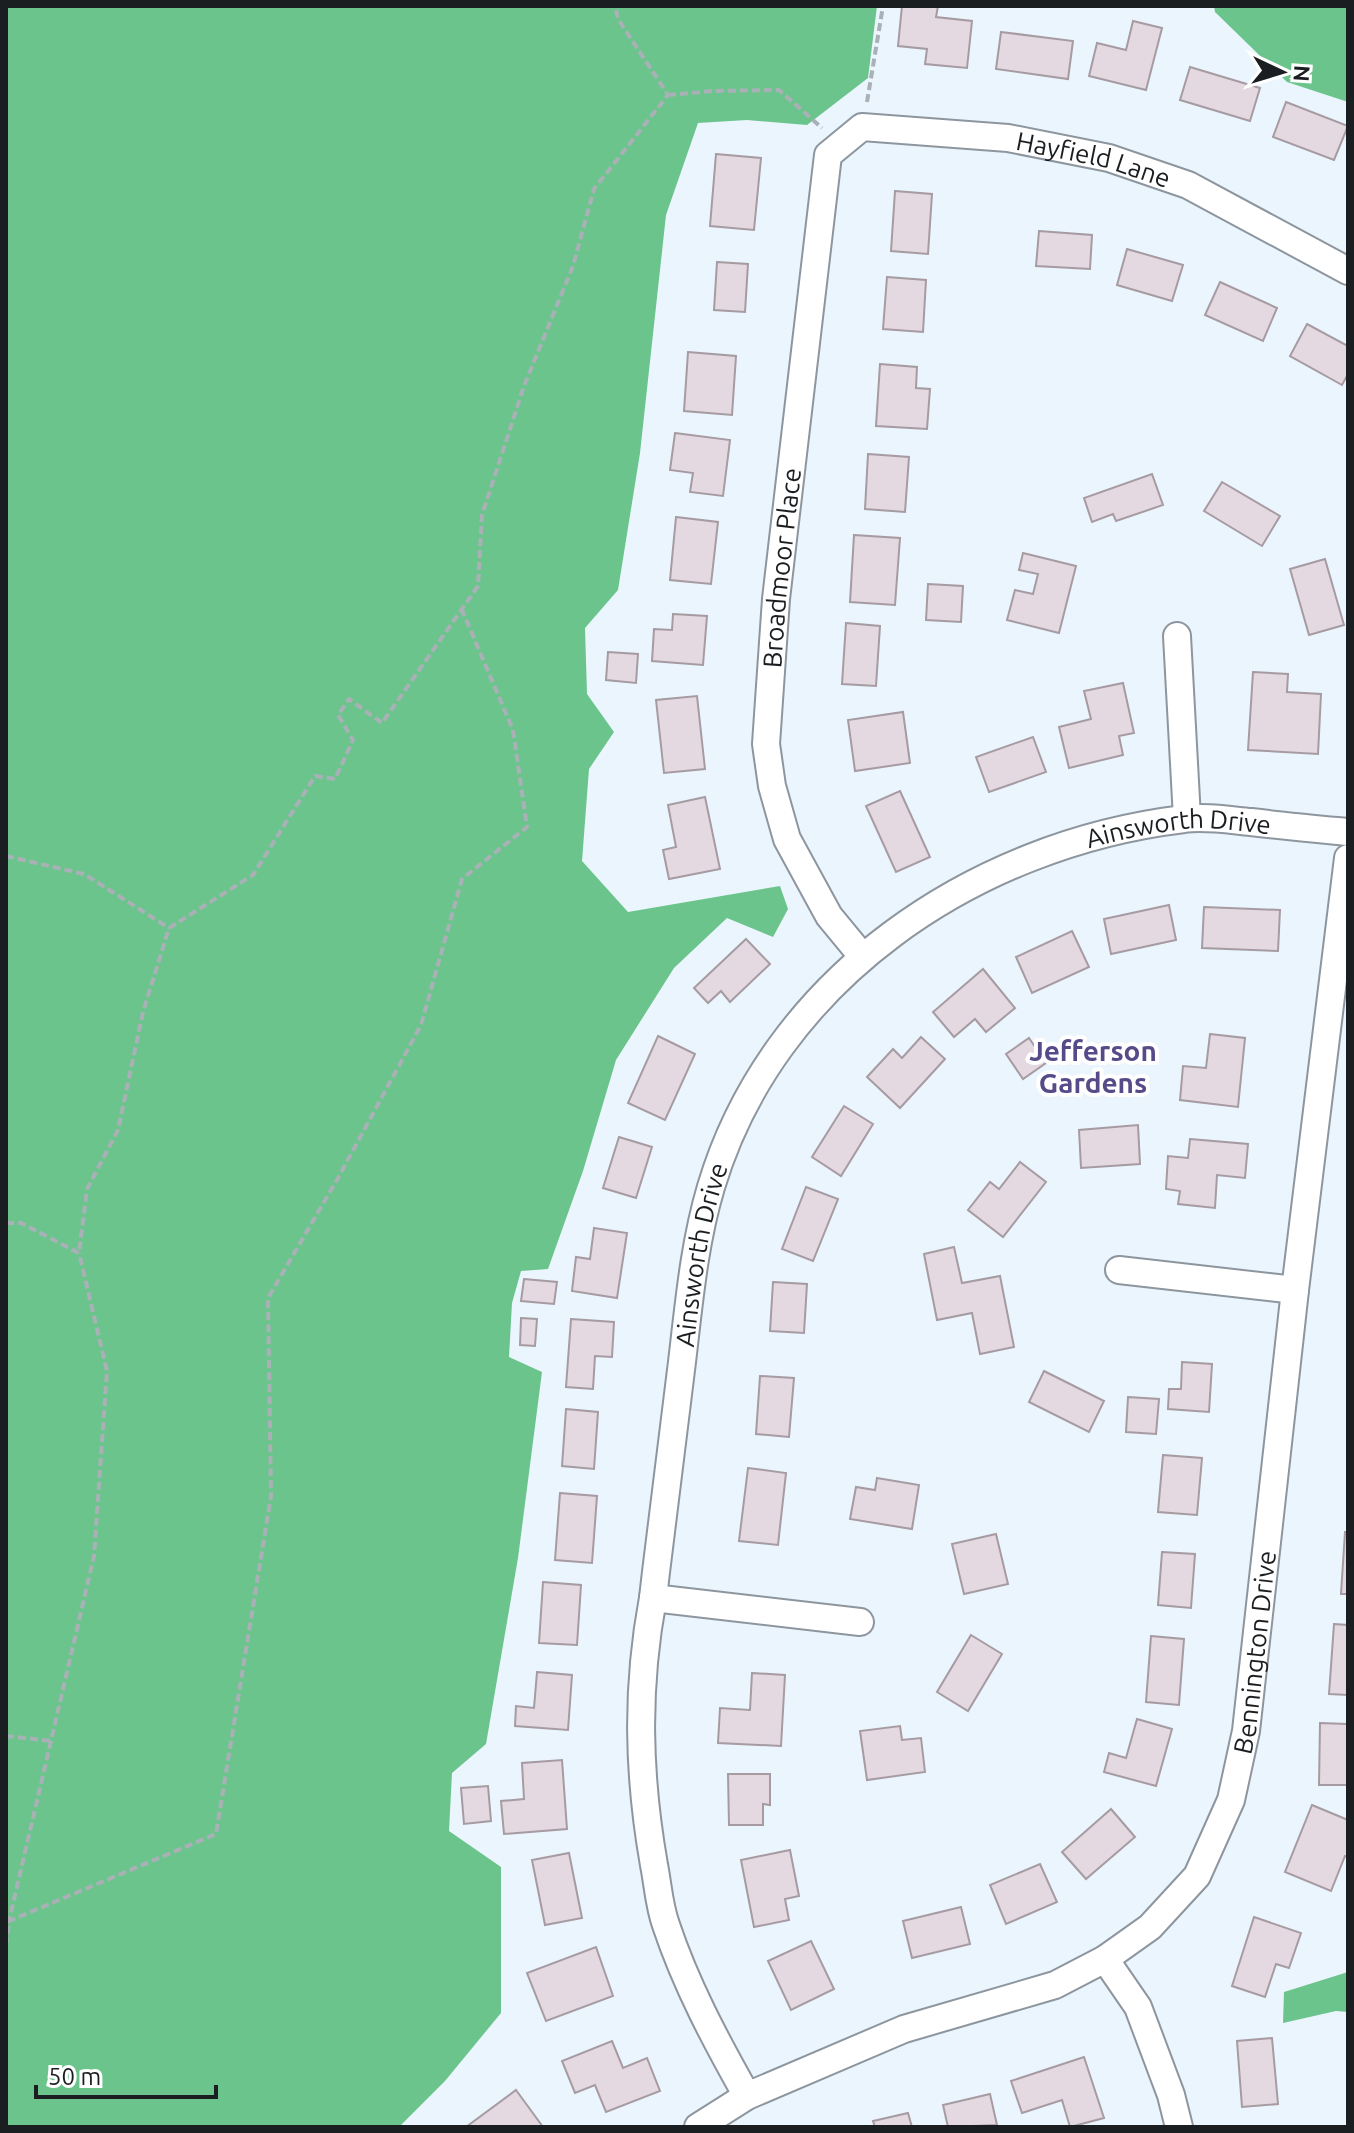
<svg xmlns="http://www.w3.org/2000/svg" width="1354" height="2133" font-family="Ubuntu,sans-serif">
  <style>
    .forest { fill: #6bc48c }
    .building { fill: #e4d9e0; stroke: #a69ba2; stroke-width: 2 }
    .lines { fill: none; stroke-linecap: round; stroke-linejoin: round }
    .street-casing { stroke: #8d969e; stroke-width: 30 }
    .path { stroke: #a9b1b7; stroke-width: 4; stroke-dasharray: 8 4; stroke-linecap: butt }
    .street { stroke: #fff; stroke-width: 26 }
    .labels { text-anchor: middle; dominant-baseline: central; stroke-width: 8; stroke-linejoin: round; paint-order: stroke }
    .street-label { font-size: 26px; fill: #1b1e21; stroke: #fff }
    .neighbourhood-label { font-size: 28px; font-weight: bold; fill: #574a88; stroke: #fff }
  </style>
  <rect width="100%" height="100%" fill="#ebf5fd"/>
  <g class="forest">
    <polygon points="6,6 877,6 868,78 807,125 747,120 698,123 666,215 640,453 618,590 585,628 587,694 614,732 589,769 582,861 628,912 780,886 788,909 773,937 727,918 674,968 616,1060 583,1171 548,1269 521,1271 512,1303 509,1357 542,1372 518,1558 486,1744 452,1773 449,1831 501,1867 501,2013 445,2081 399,2127 6,2127"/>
    <polygon points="1214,6 1348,6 1348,102 1287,82 1215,12"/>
    <polygon points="1348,1972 1348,2012 1336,2011 1283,2023 1284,1992"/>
  </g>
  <g class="building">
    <polygon points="902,6 938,6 936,17 972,21 967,68 925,64 927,49 898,46"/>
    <polygon points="1133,21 1162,28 1146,90 1089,76 1097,43 1126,50"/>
    <polygon points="1001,32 1073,41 1068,79 996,69"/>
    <polygon points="1190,67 1260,88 1250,121 1180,100"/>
    <polygon points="1286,102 1348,126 1334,160 1273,137"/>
    <polygon points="716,154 761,158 754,230 710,226"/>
    <polygon points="895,191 932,194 928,254 891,251"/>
    <polygon points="1039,231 1092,235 1090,269 1036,266"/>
    <polygon points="1127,249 1183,265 1172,301 1117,285"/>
    <polygon points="717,262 748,264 745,312 714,310"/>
    <polygon points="887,277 926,280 923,332 883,329"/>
    <polygon points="1220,282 1277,308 1263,341 1205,315"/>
    <polygon points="1307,324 1348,346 1348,374 1342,385 1290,356"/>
    <polygon points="688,352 736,356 732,415 684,411"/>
    <polygon points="880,364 917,367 916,388 930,389 927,429 876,426"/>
    <polygon points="675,433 730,440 723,496 690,492 693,473 670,470"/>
    <polygon points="868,454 909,457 905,512 865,509"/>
    <polygon points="1152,474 1163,505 1116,521 1113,514 1092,522 1084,498"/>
    <polygon points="1222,482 1280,516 1262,546 1204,511"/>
    <polygon points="676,517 718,522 711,584 670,580"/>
    <polygon points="854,535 900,538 895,605 850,602"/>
    <polygon points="1023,553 1076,566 1059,633 1007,620 1015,590 1033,594 1038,574 1019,570"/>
    <polygon points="1325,559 1344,625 1309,635 1290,569"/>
    <polygon points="928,584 963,586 961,622 926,620"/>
    <polygon points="673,614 707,616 703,665 652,661 654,629 672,630"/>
    <polygon points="846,623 880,626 876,686 842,684"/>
    <polygon points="608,652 638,654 636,683 606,680"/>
    <polygon points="1253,672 1288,674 1287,692 1321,694 1318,754 1248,750"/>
    <polygon points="1123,683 1134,733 1119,736 1123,755 1069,768 1059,727 1091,719 1084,691"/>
    <polygon points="697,696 705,769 664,773 656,700"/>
    <polygon points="903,712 910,763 855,771 848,720"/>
    <polygon points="1033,737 1046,772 989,792 976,757"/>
    <polygon points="900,791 930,857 896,872 866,806"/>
    <polygon points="705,797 720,869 669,879 663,850 676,847 668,805"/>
    <polygon points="1169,905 1176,940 1111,954 1104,919"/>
    <polygon points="1204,907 1280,910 1278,951 1202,948"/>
    <polygon points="1072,931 1089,967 1032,993 1016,957"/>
    <polygon points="746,939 770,964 730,1002 721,991 708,1003 694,988"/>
    <polygon points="983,969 1015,1008 986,1032 975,1019 954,1037 933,1012"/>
    <polygon points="1210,1034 1245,1038 1238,1107 1180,1100 1183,1066 1206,1068"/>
    <polygon points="658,1036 695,1054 665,1120 628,1103"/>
    <polygon points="921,1037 945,1059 900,1108 867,1077 893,1049 902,1058"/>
    <polygon points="1029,1038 1046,1063 1023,1079 1006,1054"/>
    <polygon points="844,1106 873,1124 841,1176 812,1157"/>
    <polygon points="1138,1125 1140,1164 1081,1168 1079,1130"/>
    <polygon points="619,1137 652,1147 636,1198 603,1188"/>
    <polygon points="1190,1139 1248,1144 1245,1178 1217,1175 1215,1208 1178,1204 1180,1191 1166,1189 1168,1156 1188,1158"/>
    <polygon points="1020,1162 1046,1182 1003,1237 968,1210 990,1182 999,1189"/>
    <polygon points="806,1187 838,1199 813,1261 782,1249"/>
    <polygon points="594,1228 627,1233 617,1298 572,1291 576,1257 590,1259"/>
    <polygon points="954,1247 962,1283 1000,1276 1014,1347 980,1354 972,1313 937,1320 924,1254"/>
    <polygon points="524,1279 557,1282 554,1304 521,1301"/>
    <polygon points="773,1282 807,1284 804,1333 770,1331"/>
    <polygon points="521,1318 537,1319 535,1346 520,1345"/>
    <polygon points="571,1319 614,1322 612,1357 595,1356 593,1389 566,1387"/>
    <polygon points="1182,1362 1212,1364 1209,1412 1168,1409 1169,1389 1181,1389"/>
    <polygon points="1044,1371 1104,1401 1089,1432 1029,1402"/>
    <polygon points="760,1376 794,1378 789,1437 756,1434"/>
    <polygon points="1128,1397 1159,1399 1156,1434 1126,1432"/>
    <polygon points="566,1409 598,1412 594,1469 562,1466"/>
    <polygon points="1163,1455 1202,1458 1197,1515 1158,1512"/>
    <polygon points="748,1468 786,1473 778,1545 739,1541"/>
    <polygon points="877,1478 919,1485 912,1529 850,1519 856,1487 875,1490"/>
    <polygon points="560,1493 597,1496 592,1563 555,1560"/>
    <polygon points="1345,1532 1348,1532 1348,1594 1341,1594"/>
    <polygon points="996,1534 1008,1584 964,1594 952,1544"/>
    <polygon points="1162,1552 1195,1554 1191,1608 1158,1605"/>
    <polygon points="543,1582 581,1585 577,1645 539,1643"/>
    <polygon points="1334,1624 1348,1625 1348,1695 1329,1694"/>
    <polygon points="971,1635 1002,1654 968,1711 937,1692"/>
    <polygon points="1151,1636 1184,1639 1179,1705 1146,1702"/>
    <polygon points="537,1672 572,1675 568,1730 515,1726 516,1706 534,1708"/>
    <polygon points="752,1673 785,1675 781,1746 718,1743 720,1708 750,1710"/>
    <polygon points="1137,1719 1172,1729 1156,1786 1104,1772 1109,1753 1126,1758"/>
    <polygon points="1320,1723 1348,1724 1348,1785 1319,1785"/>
    <polygon points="900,1726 902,1740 921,1738 925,1772 867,1780 860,1731"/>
    <polygon points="562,1760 567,1829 504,1834 501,1801 524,1799 522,1763"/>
    <polygon points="728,1774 770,1774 770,1805 763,1804 763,1825 729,1825"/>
    <polygon points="488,1786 491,1821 464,1824 461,1788"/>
    <polygon points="1312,1805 1348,1820 1348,1857 1345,1856 1331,1891 1285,1872"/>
    <polygon points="1111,1809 1135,1837 1086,1879 1062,1852"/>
    <polygon points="790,1850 799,1896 785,1899 789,1920 754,1927 741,1860"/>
    <polygon points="569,1853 582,1918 545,1925 532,1860"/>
    <polygon points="1040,1864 1057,1902 1006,1924 990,1885"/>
    <polygon points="961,1907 970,1944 912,1958 903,1921"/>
    <polygon points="1254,1917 1301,1933 1289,1968 1276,1964 1265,1997 1232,1986"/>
    <polygon points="811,1941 834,1989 791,2010 768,1961"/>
    <polygon points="596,1947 613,1996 546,2021 527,1973"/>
    <polygon points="1272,2038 1278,2104 1242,2107 1237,2041"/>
    <polygon points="612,2041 623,2068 647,2058 660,2091 606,2112 595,2085 575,2093 562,2061"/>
    <polygon points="1084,2057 1104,2118 1070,2127 1062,2100 1022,2113 1011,2081"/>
    <polygon points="516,2090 543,2127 466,2127"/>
    <polygon points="990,2094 997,2125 948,2127 943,2105"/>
    <polygon points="908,2113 912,2127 875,2127 873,2121"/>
  </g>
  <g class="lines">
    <defs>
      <g id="street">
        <polyline points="1177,636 1187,818"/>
        <path id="s1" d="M862,956L829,916L787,839L772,786L766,744L776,599L828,155L862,127L1008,138L1109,158L1188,185L1348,271"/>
        <polyline points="1119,1270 1295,1290"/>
        <polyline points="653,1598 860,1622"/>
        <polyline points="1105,1959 1138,2007 1171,2095 1179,2127"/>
        <path id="s2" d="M747,2096C716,2041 686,1985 666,1925C659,1906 658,1885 654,1865C638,1774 636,1689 653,1598C662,1519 672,1440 682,1362C689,1303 694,1244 711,1187C773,979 974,844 1184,819C1205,816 1229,820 1251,822C1283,826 1316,829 1348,832"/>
        <path id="s3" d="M698,2127L747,2096L904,2029L1055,1985L1105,1959L1150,1927L1197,1876L1231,1800L1246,1731L1295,1290L1348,858"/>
      </g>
    </defs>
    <use href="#street" class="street-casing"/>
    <g class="path">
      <polyline points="668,95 713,91 779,90 822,128"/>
      <polyline points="867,102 883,6"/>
      <polyline points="6,856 84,874 169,928"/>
      <polyline points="6,1223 21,1223 79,1253 87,1189 118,1130 143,1012 169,928 253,875 315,776 335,779 353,740 338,715 349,699 382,723 478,586 482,515 524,386 573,266 594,189 668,95 618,19 615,6"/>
      <polyline points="6,1736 52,1741"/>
      <polyline points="6,1921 9,1921 94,1556 107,1371 79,1253"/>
      <polyline points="6,1946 9,1921 216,1834 271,1496 268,1298 338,1178 421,1025 462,879 527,827 513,730 462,610"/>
    </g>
    <use href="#street" class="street"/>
  </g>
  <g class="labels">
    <g class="street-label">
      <text stroke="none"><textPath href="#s1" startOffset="1108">Hayfield Lane</textPath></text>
      <text stroke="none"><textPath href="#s1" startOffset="414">Broadmoor Place</textPath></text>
      <text stroke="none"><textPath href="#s2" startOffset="1562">Ainsworth Drive</textPath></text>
      <text stroke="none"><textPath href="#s2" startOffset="866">Ainsworth Drive</textPath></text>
      <text stroke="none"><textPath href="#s3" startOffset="800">Bennington Drive</textPath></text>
    </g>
    <g class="neighbourhood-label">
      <text x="1093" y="1050">Jefferson<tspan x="1093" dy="32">Gardens</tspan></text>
    </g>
  </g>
  <rect width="1354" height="2133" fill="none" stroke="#1b1e21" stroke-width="16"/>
  <g transform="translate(1282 72) rotate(94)" stroke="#ffffff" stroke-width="6" paint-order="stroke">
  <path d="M0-6L14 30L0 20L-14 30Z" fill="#1b1e21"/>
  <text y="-12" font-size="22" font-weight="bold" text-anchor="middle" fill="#1b1e21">N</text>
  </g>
  <path d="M36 2085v12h180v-12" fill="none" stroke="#1b1e21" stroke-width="4"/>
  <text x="48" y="2085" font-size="24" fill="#1b1e21" stroke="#ffffff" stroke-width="6" paint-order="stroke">50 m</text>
</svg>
